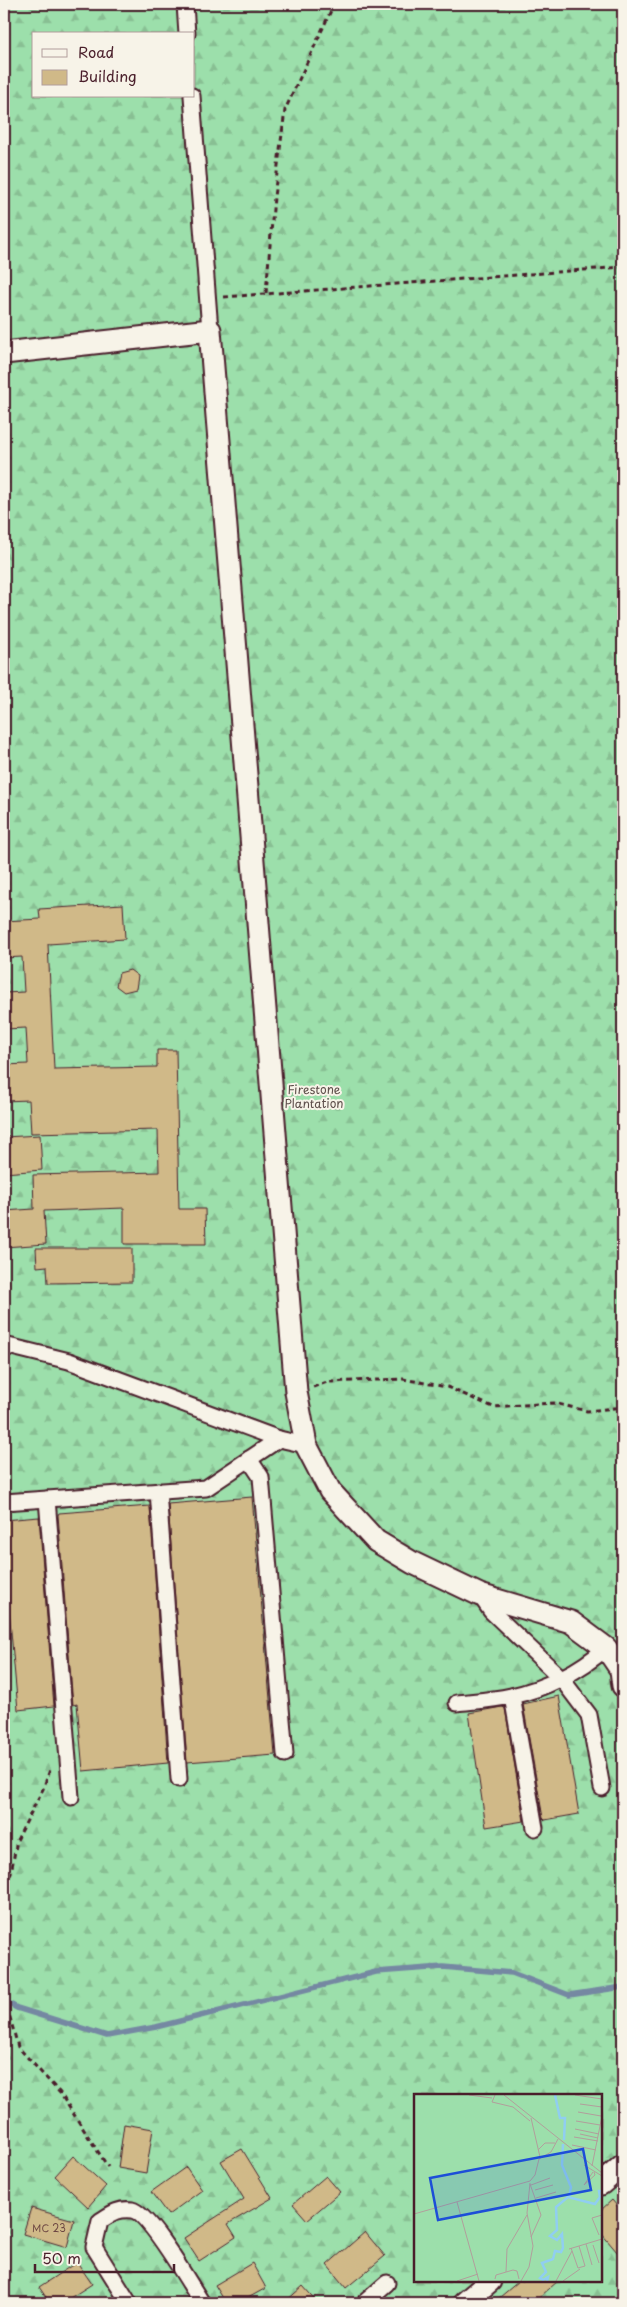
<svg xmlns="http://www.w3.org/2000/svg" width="627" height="2307" font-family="'Playpen Sans',sans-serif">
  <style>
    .forest { fill: url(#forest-firs); stroke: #737f6b; fill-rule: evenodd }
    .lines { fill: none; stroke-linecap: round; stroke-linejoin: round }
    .stream { stroke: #7488a2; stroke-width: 5.5 }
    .building { fill: #d0b988; stroke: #4a1f2b }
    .street-casing { stroke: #4a1f2b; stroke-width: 19 }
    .secondary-casing { stroke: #4a1f2b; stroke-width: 25 }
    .path { stroke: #4a1f2b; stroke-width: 3; stroke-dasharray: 5 4; stroke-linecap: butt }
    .street { stroke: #f7f3e8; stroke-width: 15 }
    .secondary { stroke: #f7f3e8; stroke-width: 21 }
    .labels { text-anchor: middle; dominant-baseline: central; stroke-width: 4; stroke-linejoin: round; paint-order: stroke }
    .number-label { font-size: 10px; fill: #6c4642 }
    .park-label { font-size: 12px; fill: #5e4f4b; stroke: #f7f3e8 }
    .inset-river { fill: none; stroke: #90cef1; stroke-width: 2.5 }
    .inset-road { fill: none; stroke: #b29e9c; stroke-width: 1 }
    .view { fill: #1d4ed8; fill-opacity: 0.15; stroke: #1d4ed8; stroke-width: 2.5 }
    .inset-edge { fill: none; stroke: #4a1f2b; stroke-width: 2.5 }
  </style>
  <defs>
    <pattern id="forest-firs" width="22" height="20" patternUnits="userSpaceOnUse" patternTransform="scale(1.25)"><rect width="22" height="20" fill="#9cdfab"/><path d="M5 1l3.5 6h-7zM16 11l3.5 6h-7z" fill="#88bf93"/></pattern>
  </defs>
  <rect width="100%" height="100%" fill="#f7f3e8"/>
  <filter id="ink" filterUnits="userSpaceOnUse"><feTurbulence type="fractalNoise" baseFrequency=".02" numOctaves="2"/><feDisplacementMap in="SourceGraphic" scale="10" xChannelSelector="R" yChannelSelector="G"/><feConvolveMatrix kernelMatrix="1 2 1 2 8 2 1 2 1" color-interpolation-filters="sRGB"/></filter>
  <g filter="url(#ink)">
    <path class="forest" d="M4,4H623V2303H4ZM34,34H194V96H34ZM416,2096H601V2281H416Z"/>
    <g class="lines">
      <polyline class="stream" points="4,2001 17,2008 107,2036 156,2027 376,1972 443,1967 512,1973 569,1995 623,1987"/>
    </g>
    <g class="building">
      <polygon points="123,904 125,939 48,944 54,1069 157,1067 157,1050 176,1050 179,1209 205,1209 206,1244 124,1244 124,1208 44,1211 46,1244 4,1247 4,1211 34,1209 33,1175 159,1172 158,1130 31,1133 29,1100 4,1101 4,1065 28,1064 26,1028 4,1029 4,993 24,992 22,957 4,958 4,921 40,919 39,909"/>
      <polygon points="130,970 138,976 136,989 124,992 116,986 119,973"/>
      <polygon points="40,1135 42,1170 4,1173 4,1137"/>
      <polygon points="36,1248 132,1248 132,1282 48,1283 47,1266 37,1267"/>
      <polygon points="252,1497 275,1755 187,1762 168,1504"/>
      <polygon points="150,1506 168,1763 83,1771 77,1704 73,1705 58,1515 59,1513"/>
      <polygon points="39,1517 54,1706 18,1710 4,1553 4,1520"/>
      <polygon points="559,1696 579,1814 545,1820 543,1818 523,1704"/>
      <polygon points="502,1707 505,1708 524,1821 486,1827 469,1713"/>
      <polygon points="124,2124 153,2129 146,2173 118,2168"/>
      <polygon points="242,2149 272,2198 228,2224 236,2237 199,2261 184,2238 244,2199 221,2161"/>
      <polygon points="73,2156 106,2186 88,2207 55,2176"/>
      <polygon points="186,2167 202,2190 168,2215 151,2192"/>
      <polygon points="326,2176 340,2192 307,2220 293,2204"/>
      <polygon points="612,2200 623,2213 623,2259 601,2233 601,2210"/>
      <polygon points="31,2208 74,2220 67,2247 23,2234"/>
      <polygon points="365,2232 385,2256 346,2288 327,2265"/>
      <polygon points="77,2262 92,2284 62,2303 50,2303 39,2287"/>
      <polygon points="252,2263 266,2288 239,2303 226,2303 215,2285"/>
      <polygon points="519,2281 558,2281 533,2303 493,2303"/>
      <polygon points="303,2286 318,2303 284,2303"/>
    </g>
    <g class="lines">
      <defs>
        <g id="street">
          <polyline points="185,4 187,34"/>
          <polyline points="192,96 210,330"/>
          <polyline points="4,1345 69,1361 279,1439"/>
          <polyline points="249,1459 261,1477 285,1754"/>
          <polyline points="158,1491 179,1779"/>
          <polyline points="47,1499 71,1797"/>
          <polyline points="4,1502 206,1488 279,1439 306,1445"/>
          <polyline points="480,1595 491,1611 561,1678 589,1715 602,1788"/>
          <polyline points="512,1696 535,1828"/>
          <path d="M457,1703C475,1701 493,1700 511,1696C545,1689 580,1671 606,1648"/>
          <path d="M129,2303L94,2247L100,2221C111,2214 118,2208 132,2210C149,2213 191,2286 202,2303"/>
          <polyline points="364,2303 387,2283"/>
        </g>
        <g id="secondary">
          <polyline points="4,353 210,330 296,1392 306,1445 330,1491 376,1541 413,1563 480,1595 571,1622 606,1648 621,1670 623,1686"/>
          <polyline points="601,2184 623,2165"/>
          <polyline points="464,2303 490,2281"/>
        </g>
      </defs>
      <use href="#street" class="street-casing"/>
      <use href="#secondary" class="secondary-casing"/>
      <g class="path">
        <polyline points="266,293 274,197 285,110 334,4"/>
        <polyline points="224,297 623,267"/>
        <polyline points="313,1387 327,1382 403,1379 447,1387 493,1407 554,1403 587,1411 623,1407"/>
        <polyline points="4,1911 17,1840 43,1789 51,1767"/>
        <polyline points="4,1972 9,2014 18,2047 60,2093 108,2167"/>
      </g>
      <use href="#street" class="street"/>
      <use href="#secondary" class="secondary"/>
    </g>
  </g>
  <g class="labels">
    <g class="number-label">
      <text x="49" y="2227">MC 23</text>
    </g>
    <g class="park-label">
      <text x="314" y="1089">Firestone<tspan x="314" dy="14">Plantation</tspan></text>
    </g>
  </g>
  <g transform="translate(414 2094)">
    <rect width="188" height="188" fill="#f7f3e8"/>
    <path d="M0,1H187V187H0Z" fill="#9cdfab"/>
    <path class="inset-river" d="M141,1L146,24H151L150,46M149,50L148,71L157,93L155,103M133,187L134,183L129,186L126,184L132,178L128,169L139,165L141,157L147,158L149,154L148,140L143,146L136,142L143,136L142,113L154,103L181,110L186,103L185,97H188"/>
    <path class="inset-road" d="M55,1L78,4M81,1L78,8L99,13L116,27M90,1L188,79M161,1L188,5M166,10L188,13M164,18L187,22M117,24L126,63M162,27L186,31M161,35L185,40M166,40L184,44M160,43L184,47M158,51L182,56M124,56L131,49H141M170,71L188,82M178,72L188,22M179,78L170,91L181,81L180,78M116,90L127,121L117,143M117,91L136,84M121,96L139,91M122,104L142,98M43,108L65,187M0,120L116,87L121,81L125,65L137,58L144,45M185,141L178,124L188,121M172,150L178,171M179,151L185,169M157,154L164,174L171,172L165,152M155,155L188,145M92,178L93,155L113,121M81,185L82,181L99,176L103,177L105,185M43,187L64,180M107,187L115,173L119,152L113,119L116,89M142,187L158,157M149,187L166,175"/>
    <path class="view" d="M169,55L177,96L24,126L16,84Z"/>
    <rect width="188" height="188" class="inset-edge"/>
  </g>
  <rect width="627" height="2307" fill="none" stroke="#f7f3e8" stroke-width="20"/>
  <rect x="10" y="10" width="607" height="2287" fill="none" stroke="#4a1f2b" stroke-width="2" filter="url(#ink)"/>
  <rect x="32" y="32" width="162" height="65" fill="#f7f3e8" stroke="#b29e9c"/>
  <rect x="42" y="49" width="25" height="8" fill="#f7f3e8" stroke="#b29e9c"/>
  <text x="78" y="58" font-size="15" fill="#4a1f2b">Road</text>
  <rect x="42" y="70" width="25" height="15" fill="#d0b988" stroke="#b29e9c"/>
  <text x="78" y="82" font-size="15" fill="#4a1f2b">Building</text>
  <path d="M35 2264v8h139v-8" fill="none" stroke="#4a1f2b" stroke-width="2.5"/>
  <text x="42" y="2264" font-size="15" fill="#4a1f2b" stroke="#f7f3e8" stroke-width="4" paint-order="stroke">50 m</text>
</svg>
